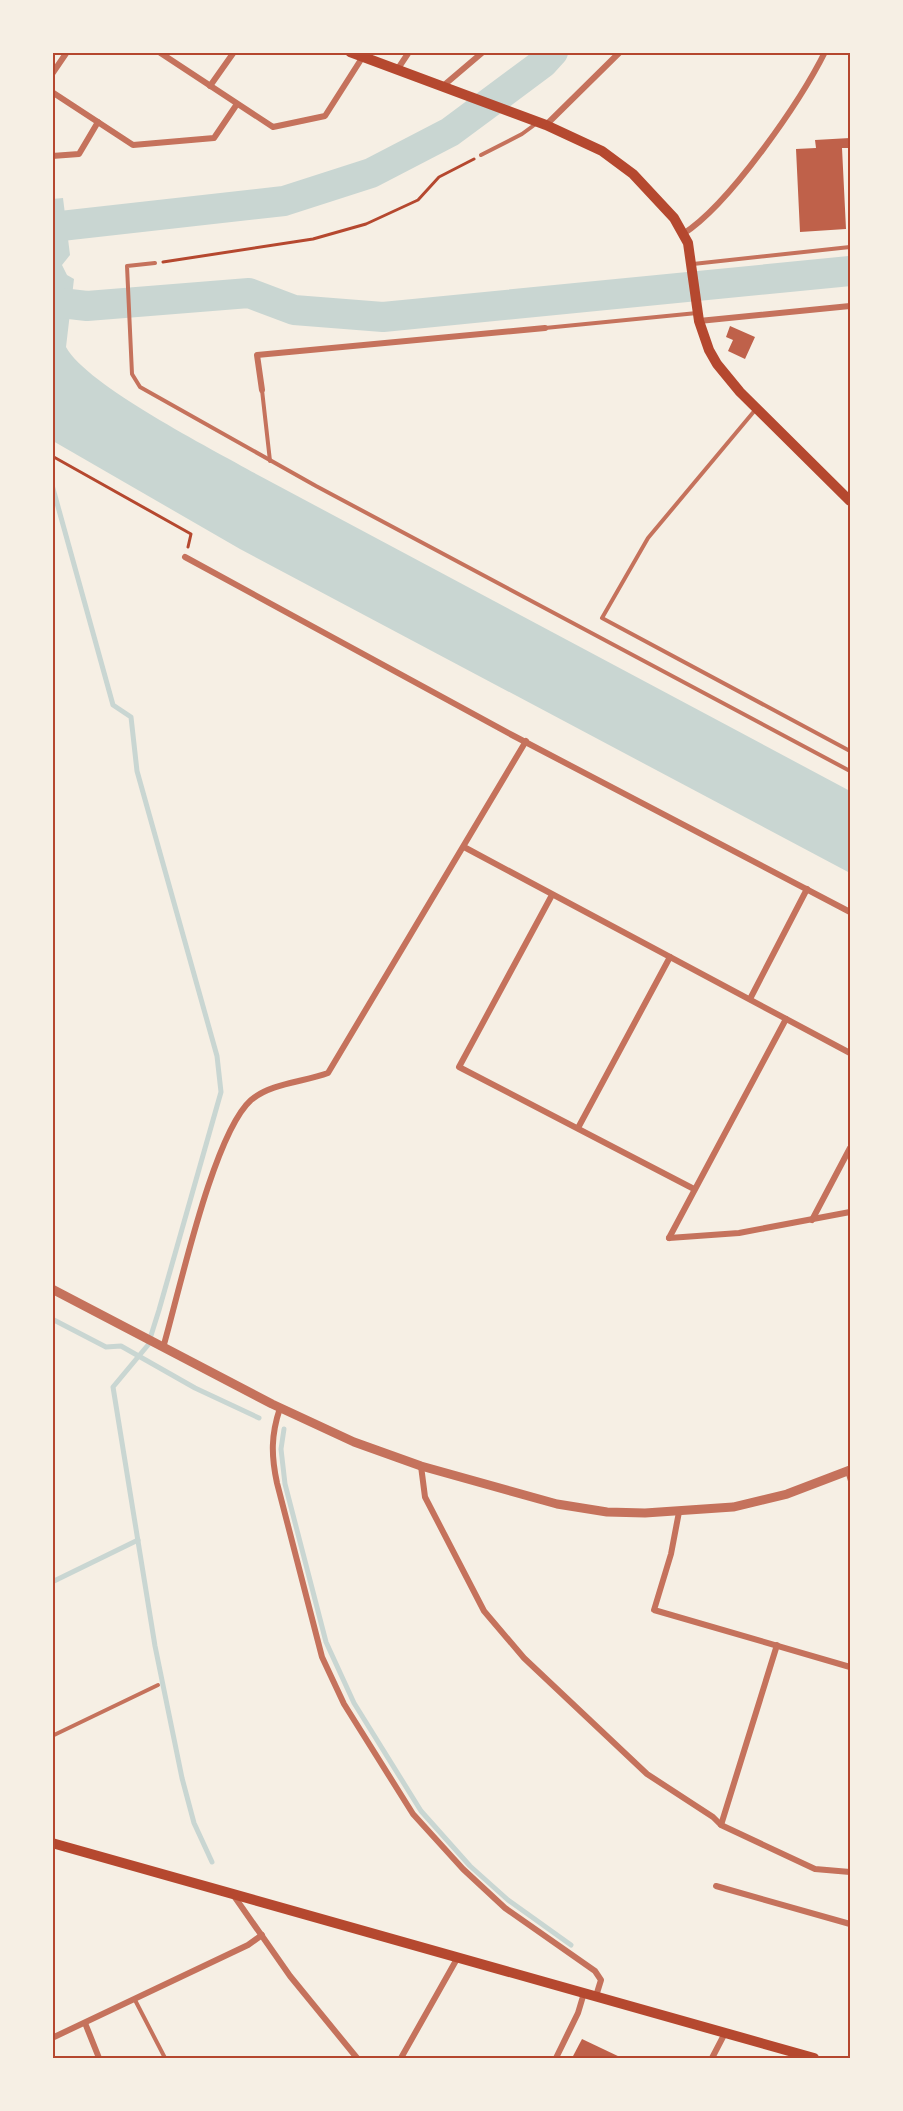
<svg xmlns="http://www.w3.org/2000/svg" width="903" height="2111" font-family="Inter,sans-serif">
  <style>
    .water { fill: #c9d6d2 }
    .lines { fill: none; stroke-linecap: round; stroke-linejoin: round }
    .stream { stroke: #c9d6d2; stroke-width: 5 }
    .river { stroke: #c9d6d2; stroke-width: 30 }
    .building { fill: #bf614a }
    .path { stroke: #b5482f; stroke-width: 3 }
    .service { stroke: #c5725c; stroke-width: 4 }
    .minor { stroke: #c5725c; stroke-width: 6 }
    .tertiary { stroke: #c5725c; stroke-width: 9 }
    .secondary { stroke: #b5482f; stroke-width: 10 }
    .neatline { fill: none; stroke: #b5482f; stroke-width: 2 }
  </style>
  <rect width="100%" height="100%" fill="#f6efe4"/>
  <path class="water" d="M63,198L70,255L62,265L67,275L74,279L66,347C87,386 216,451 258,475L850,791V873L240,549L53,441L52,199Z"/>
  <g class="lines">
    <g class="stream">
      <polyline points="52,485 113,705 131,717 137,771 217,1056 221,1092 159,1310 148,1345 113,1387 155,1646 182,1778 194,1823 212,1862"/>
      <polyline points="52,1319 106,1347 121,1346 195,1388 259,1418"/>
      <polyline points="284,1429 281,1449 285,1484 326,1642 354,1703 421,1811 470,1866 508,1900 571,1945"/>
      <polyline points="52,1582 138,1540"/>
    </g>
    <g class="river">
      <polyline points="52,227 284,201 371,173 450,132 543,63 553,52"/>
      <polyline points="52,302 87,306 249,293 294,310 383,317 850,271"/>
    </g>
  </g>
  <g class="building">
    <polygon points="850,138 850,148 842,148 846,229 800,232 796,149 816,148 815,140"/>
    <polygon points="730,326 755,337 745,359 728,351 733,340 726,337"/>
    <polygon points="582,2039 622,2058 572,2058"/>
  </g>
  <g class="lines">
    <g class="path">
      <polyline points="163,262 313,239 366,224 418,200 439,177 474,159"/>
      <polyline points="52,456 191,534 188,547"/>
    </g>
    <g class="service">
      <polyline points="481,155 522,134 537,123"/>
      <polyline points="155,263 127,266 132,374 140,387 316,486 850,771"/>
      <polyline points="693,264 850,247"/>
      <polyline points="545,328 697,313"/>
      <polyline points="262,390 270,461"/>
      <polyline points="756,409 648,538 602,618 850,751"/>
      <polyline points="847,1471 850,1481"/>
      <polyline points="52,1736 158,1685"/>
      <polyline points="135,2000 165,2058"/>
    </g>
    <g class="minor">
      <polyline points="159,52 273,127 325,116 362,58"/>
      <polyline points="397,70 409,52"/>
      <polyline points="52,74 67,52"/>
      <polyline points="210,86 234,52"/>
      <polyline points="443,86 483,52"/>
      <polyline points="52,92 133,145 214,138 237,104"/>
      <polyline points="546,125 620,52"/>
      <polyline points="52,156 79,154 98,122"/>
      <path d="M683,234C729,205 800,102 825,52"/>
      <polyline points="699,321 850,306"/>
      <polyline points="262,390 257,355 545,328"/>
      <polyline points="185,557 512,735 850,912"/>
      <polyline points="464,847 850,1053"/>
      <polyline points="552,895 459,1067 694,1189"/>
      <polyline points="750,999 807,889"/>
      <polyline points="578,1128 670,957"/>
      <polyline points="812,1220 850,1148"/>
      <polyline points="669,1238 786,1019"/>
      <polyline points="669,1238 739,1233 850,1212"/>
      <path d="M163,1348C179,1293 213,1134 251,1100C271,1083 304,1082 328,1073L526,741"/>
      <path d="M280,1408C271,1435 271,1455 277,1483L322,1657L344,1704L413,1814L463,1869L505,1908L595,1971L601,1980L596,1996"/>
      <polyline points="421,1466 425,1497 484,1611 524,1658 647,1774 713,1817 721,1825 815,1869 850,1872"/>
      <polyline points="679,1512 671,1554 654,1610 850,1667"/>
      <polyline points="721,1825 777,1645"/>
      <polyline points="716,1886 850,1924"/>
      <polyline points="234,1896 290,1976 357,2058"/>
      <polyline points="85,2023 99,2058"/>
      <polyline points="52,2038 248,1945 262,1935"/>
      <polyline points="401,2058 458,1957"/>
      <polyline points="556,2058 578,2013 584,1993"/>
      <polyline points="712,2058 725,2033"/>
    </g>
    <polyline class="tertiary" points="52,1289 272,1404 354,1442 421,1466 557,1504 607,1512 645,1513 733,1507 787,1494 850,1470"/>
    <g class="secondary">
      <polyline points="350,52 546,125 602,151 633,174 674,218 688,243 699,321 709,350 717,364 740,392 850,501"/>
      <polyline points="52,1843 814,2058"/>
    </g>
  </g>
  <rect width="903" height="2111" fill="none" stroke="#f6efe4" stroke-width="108"/>
  <rect x="54" y="54" width="795" height="2003" class="neatline"/>
</svg>
